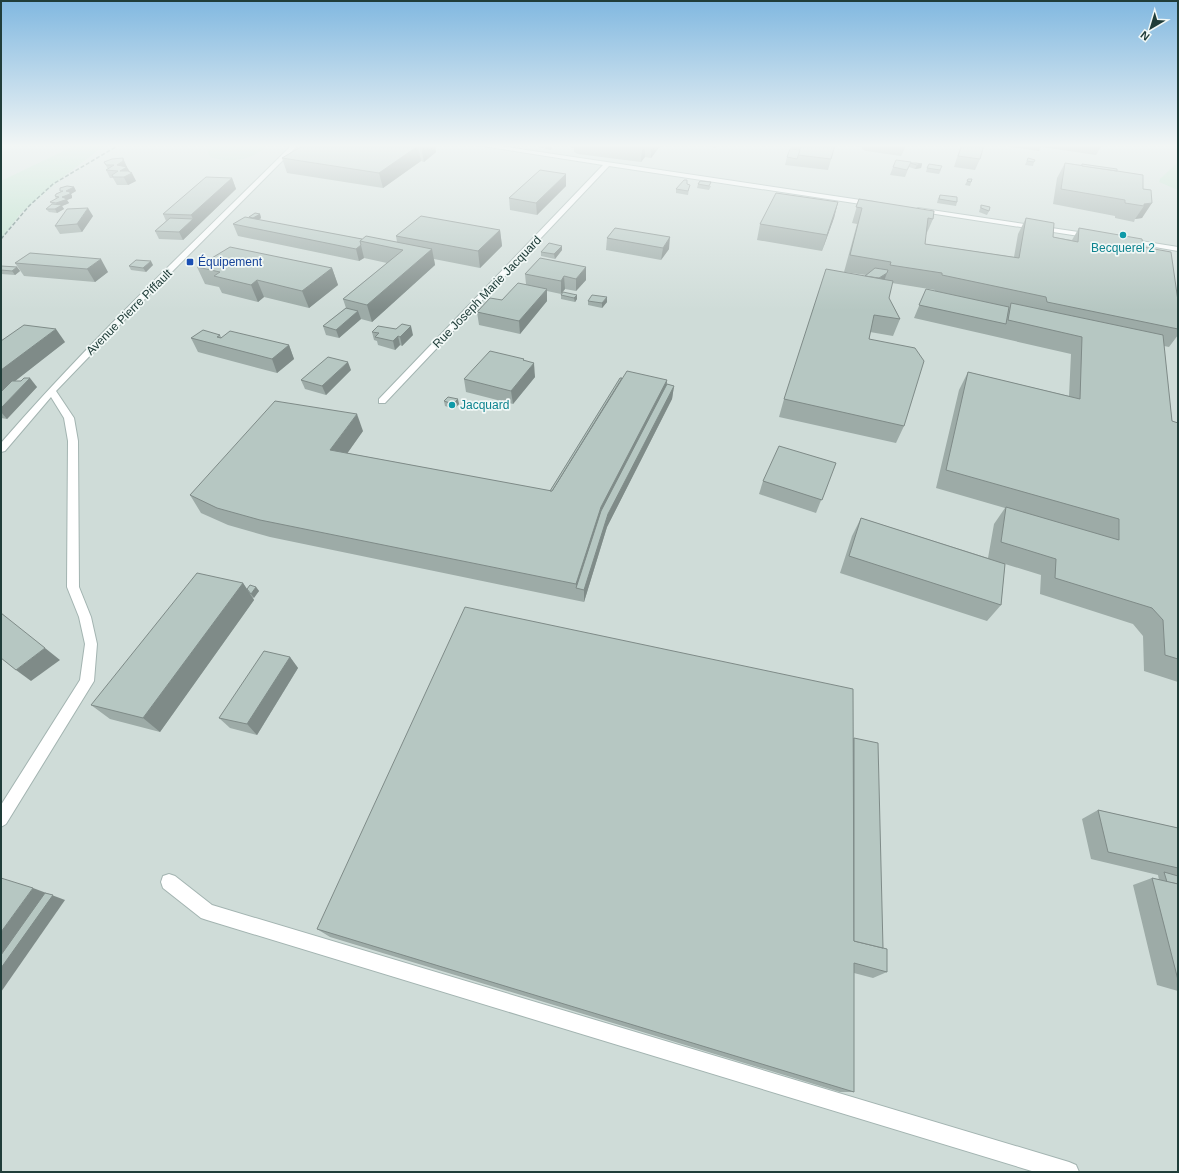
<svg xmlns="http://www.w3.org/2000/svg" width="1179" height="1173" font-family="Helvetica,sans-serif">
  <style>
    .built { fill: #cfdcd8 }
    .green { fill: #b9dec8 }
    .lines { fill: none; stroke-linecap: round; stroke-linejoin: round }
    .minor-casing { stroke: #a3b4b1; stroke-width: 2 }
    .minor { fill: #fff; fill-rule: evenodd }
    .rail { stroke: #5b7975; stroke-width: 1.5; stroke-dasharray: 4 2; stroke-linecap: butt }
    .wall { fill: #9daba7 }
    .shaded-wall { fill: #7f8b88 }
    .building { fill: #b6c7c2; stroke: #7f8b88 }
    .culture-dot { fill: #0f9aa8; stroke: #f1f8f6; stroke-width: 1.5 }
    .transit-dot { fill: #1a4fb4; stroke: #f1f8f6; stroke-width: 1.5 }
    .labels { text-anchor: middle; dominant-baseline: central; stroke-width: 3.5; stroke-linejoin: round; paint-order: stroke }
    .far-culture-label { font-size: 12px; fill: #0d838f; stroke: #f1f8f6 }
    .far-transit-label { font-size: 12px; fill: #164399; stroke: #f1f8f6; text-anchor: start }
    .far-street-label { font-size: 12px; fill: #203d39; stroke: #f1f8f6 }
  </style>
  <rect width="100%" height="100%" fill="#e1ece9"/>
  <rect class="built" x="1" y="145" width="1177" height="1027"/>
  <g class="green">
    <polygon points="76,145 105,145 62,178 21,213 1,239 1,181"/>
    <path d="M214,145H267C254,161 228,163 210,157L208,152Z"/>
    <polygon points="1178,162 1178,190 1159,182 1160,179"/>
  </g>
  <g class="lines">
    <defs>
      <g id="minor">
        <path d="M292,145H298L133,311L56,391L74,418L78,441L79,587L91,617L97,644L94,681L6,824L1,827V805L80,680L85,644L79,617L67,587L68,441L64,418L51,397L5,451L1,452V443C92,338 193,243 292,145Z"/>
        <polygon points="477,145 493,145 874,202 877,204 874,206 609,166 385,403 379,403 379,399 603,165"/>
        <polygon points="918,208 1092,234 1095,236 1092,238 916,211 915,210"/>
        <polygon points="1128,239 1178,247 1178,251 1126,242 1126,240"/>
        <polygon points="169,874 175,876 212,905 1069,1162 1076,1165 1079,1172 1035,1172 207,920 201,918 163,888 161,882 163,876"/>
      </g>
    </defs>
    <use href="#minor" class="minor-casing"/>
    <use href="#minor" class="minor"/>
    <polyline class="rail" points="1,239 29,206 53,184 119,145"/>
  </g>
  <g class="wall">
    <polygon points="404,145 435,145 436,152 424,162 421,161 383,188 287,173 282,158"/>
    <polygon points="538,145 552,145 552,148 550,150 545,149 545,146 543,148 538,147"/>
    <polygon points="571,145 661,145 651,158 645,157 641,162 578,154 574,152 574,148 571,148"/>
    <polygon points="708,145 718,145 715,148"/>
    <polygon points="791,145 835,145 828,170 785,165 787,157 790,149"/>
    <polygon points="858,145 906,145 901,156 866,151 862,149 862,147 857,146"/>
    <polygon points="961,145 980,159 975,170 954,167"/>
    <polygon points="1011,145 1100,145 1100,148 1096,155 1041,147 1039,151 1010,147"/>
    <polygon points="1028,158 1034,162 1033,166 1025,165"/>
    <polygon points="104,162 126,166 136,181 128,185 117,185 113,178 110,178 106,170 108,169"/>
    <polygon points="910,163 922,164 921,168 915,169 909,167 905,177 890,175 893,167"/>
    <polygon points="1065,163 1081,165 1082,164 1117,171 1143,189 1151,190 1142,218 1135,219 1134,222 1115,218 1115,216 1053,204 1057,178"/>
    <polygon points="927,168 941,170 939,174 926,172"/>
    <polygon points="566,174 566,186 537,215 510,210 509,198"/>
    <polygon points="232,178 236,189 183,240 159,239 155,231 166,221 163,214"/>
    <polygon points="968,179 972,179 970,186 965,185"/>
    <polygon points="687,184 689,189 688,195 676,193 676,189"/>
    <polygon points="698,184 711,186 709,190 697,188"/>
    <polygon points="74,187 76,191 71,194 72,196 72,198 67,200 69,203 67,204 62,206 64,209 57,213 49,212 46,209 52,204 50,202 56,199 55,196 61,192 60,191"/>
    <polygon points="940,195 957,202 956,206 937,203 938,199"/>
    <polygon points="859,199 933,219 926,235 925,244 1014,257 1018,234 1026,218 1053,237 1072,240 1079,228 1143,247 1178,301 1178,335 1169,347 1164,346 1172,421 1178,423 1178,682 1144,671 1143,636 1133,624 1040,594 1041,575 1005,564 1001,605 987,621 840,573 852,536 861,518 988,558 994,524 1005,508 936,488 959,390 968,372 1069,396 1071,354 914,318 926,289 935,291 935,290 892,283 889,298 900,319 893,336 870,332 869,339 904,426 896,443 779,417 784,399 866,275 844,272 857,224 852,223"/>
    <polygon points="838,202 834,218 822,251 757,240 760,224"/>
    <polygon points="981,205 989,211 987,215 979,212"/>
    <polygon points="260,214 261,218 259,220 362,239 397,242 396,236 500,230 502,246 480,268 434,259 435,265 372,322 361,319 339,338 326,335 323,326 346,308 343,299 387,263 364,258 359,261 238,236 233,224 249,218"/>
    <polygon points="93,216 82,232 60,234 55,226"/>
    <polygon points="615,228 669,249 661,260 606,250 607,238"/>
    <polygon points="562,246 562,250 555,259 541,256 541,252"/>
    <polygon points="30,253 108,272 95,282 24,276 15,263"/>
    <polygon points="540,258 586,280 576,291 565,289 561,294 547,291 547,301 520,334 479,325 477,312 502,300 526,284 525,274"/>
    <polygon points="153,265 146,272 131,270 129,266"/>
    <polygon points="1,266 17,267 20,271 15,275 1,274"/>
    <polygon points="197,267 332,268 338,285 309,308 264,297 258,302 222,293 219,287 205,284"/>
    <polygon points="563,292 577,299 575,302 561,299 561,295"/>
    <polygon points="588,301 607,302 602,308 588,305"/>
    <polygon points="372,332 413,335 402,346 400,345 395,350 378,345 377,341 374,340"/>
    <polygon points="220,335 221,337 289,345 294,359 277,373 198,352 191,338"/>
    <polygon points="1,341 65,342 15,381 37,387 7,419 1,418"/>
    <polygon points="524,359 524,361 535,377 513,404 466,392 464,379"/>
    <polygon points="351,370 326,395 305,389 301,380"/>
    <polygon points="622,378 667,380 667,384 674,386 672,399 607,527 584,602 270,537 228,525 201,513 190,495 363,431 347,453 550,491"/>
    <polygon points="444,401 459,404 454,409 445,406"/>
    <polygon points="836,463 816,513 759,494 763,481"/>
    <polygon points="243,583 247,589 256,587 259,591 253,598 254,600 160,732 110,719 91,705"/>
    <polygon points="290,657 298,668 257,735 230,728 219,718"/>
    <polygon points="854,738 883,948 887,972 873,978 854,973 854,1092 840,1092 330,937 317,929"/>
    <polygon points="1098,810 1178,828 1178,991 1157,985 1133,885 1152,878 1159,880 1158,875 1091,859 1082,819"/>
  </g>
  <g class="shaded-wall">
    <polygon points="423,145 435,145 436,152 424,162 421,147"/>
    <polygon points="550,145 552,145 552,148 550,150"/>
    <polygon points="643,145 645,145 645,157 641,162 642,147"/>
    <polygon points="651,145 661,145 651,158"/>
    <polygon points="905,145 906,145 901,156"/>
    <polygon points="418,146 421,161 383,188 379,173"/>
    <polygon points="123,158 127,167 131,174 132,173 136,181 128,185 117,165"/>
    <polygon points="922,164 921,168 915,169 917,165"/>
    <polygon points="566,174 566,186 537,215 536,203"/>
    <polygon points="232,178 236,189 183,240 179,232 193,219 191,215"/>
    <polygon points="74,187 76,191 71,194 72,196 72,198 67,200 69,203 67,204 62,206 64,209 57,213 55,209 58,207 56,203 66,191"/>
    <polygon points="838,202 834,218 822,251 827,235"/>
    <polygon points="1152,203 1142,218 1135,219 1144,206 1144,204"/>
    <polygon points="88,208 93,216 82,232 77,224"/>
    <polygon points="260,214 261,218 255,222 253,218"/>
    <polygon points="500,230 502,246 480,268 478,251"/>
    <polygon points="670,237 669,249 661,260 663,248"/>
    <polygon points="361,245 364,258 359,261 356,249"/>
    <polygon points="562,246 562,250 555,259 554,254"/>
    <polygon points="432,249 435,265 372,322 367,305"/>
    <polygon points="101,259 108,272 95,282 87,269"/>
    <polygon points="151,261 153,265 146,272 143,268"/>
    <polygon points="17,267 20,271 15,275 12,271"/>
    <polygon points="586,267 586,280 576,291 576,279"/>
    <polygon points="332,268 338,285 309,308 302,291"/>
    <polygon points="887,273 884,281 869,285"/>
    <polygon points="564,276 565,289 561,294 561,281"/>
    <polygon points="257,280 264,297 258,302 251,285"/>
    <polygon points="547,289 547,301 520,334 519,321"/>
    <polygon points="577,295 577,299 575,302 574,298"/>
    <polygon points="607,297 607,302 602,308 602,303"/>
    <polygon points="358,311 361,319 339,338 336,330"/>
    <polygon points="411,326 413,335 402,346 400,337"/>
    <polygon points="56,329 65,342 1,392 1,370"/>
    <polygon points="398,336 400,345 395,350 393,341"/>
    <polygon points="289,345 294,359 277,373 272,359"/>
    <polygon points="348,362 351,370 326,395 322,386"/>
    <polygon points="534,363 535,377 513,404 511,391"/>
    <polygon points="30,378 37,387 7,419 1,412 1,408"/>
    <polygon points="667,380 665,398 601,524 576,588 576,584 601,507"/>
    <polygon points="674,386 672,399 607,527 584,602 584,590 608,514"/>
    <polygon points="458,399 459,404 454,409 453,404"/>
    <polygon points="357,414 363,431 337,468 330,450"/>
    <polygon points="243,583 254,600 160,732 143,718"/>
    <polygon points="256,587 259,591 254,598 251,594"/>
    <polygon points="45,648 60,660 31,681 16,670"/>
    <polygon points="290,657 298,668 257,735 247,724"/>
    <polygon points="33,888 65,900 1,992 1,932"/>
  </g>
  <g class="building">
    <polygon points="304,145 404,146 423,145 421,147 418,146 379,173 282,158"/>
    <polygon points="629,145 643,145 642,147"/>
    <polygon points="793,145 835,145 831,159 798,155 801,146"/>
    <polygon points="962,145 984,145 980,159 958,156"/>
    <polygon points="1084,145 1100,145 1100,148"/>
    <polygon points="790,149 800,150 797,159 787,157"/>
    <polygon points="123,158 123,161 117,165 127,167 120,171 128,171 132,173 124,177 113,177 112,175 118,171 106,170 114,165 106,165 104,162 112,159"/>
    <polygon points="1028,158 1035,160 1034,162 1027,161"/>
    <polygon points="896,160 911,162 907,170 893,167"/>
    <polygon points="910,163 916,163 922,164 917,165"/>
    <polygon points="1065,163 1143,175 1143,189 1151,190 1152,203 1144,204 1144,206 1125,203 1125,200 1061,189"/>
    <polygon points="929,164 942,166 940,170 927,168"/>
    <polygon points="1082,164 1117,169 1117,171 1082,166"/>
    <polygon points="540,170 566,174 536,203 509,198"/>
    <polygon points="206,177 232,178 191,215 163,214"/>
    <polygon points="968,179 972,179 971,182 967,181"/>
    <polygon points="684,180 687,180 687,184 690,185 688,191 676,189"/>
    <polygon points="700,181 711,182 709,186 698,184"/>
    <polygon points="67,186 74,187 66,191 70,192 70,194 62,197 67,199 65,200 56,203 50,202 59,197 55,196 56,194 63,191 60,191 60,188"/>
    <polygon points="776,193 838,202 827,235 760,224"/>
    <polygon points="940,195 957,197 957,202 939,199"/>
    <polygon points="859,199 934,211 933,219 928,218 925,244 1019,258 1026,218 1054,223 1053,237 1078,242 1079,228 1142,239 1143,247 1171,252 1178,301 1178,329 1047,302 1046,297 942,275 942,273 890,265 891,262 850,255 862,208 856,207"/>
    <polygon points="52,204 62,205 55,209 46,209"/>
    <polygon points="981,205 990,207 989,211 981,208"/>
    <polygon points="88,208 77,224 55,226 67,209"/>
    <polygon points="255,213 260,214 253,218 249,217"/>
    <polygon points="421,216 500,230 478,251 396,236"/>
    <polygon points="245,217 362,239 360,241 361,245 356,249 233,224"/>
    <polygon points="170,218 193,219 179,232 155,231"/>
    <polygon points="615,228 670,237 663,248 607,238"/>
    <polygon points="366,236 432,249 367,305 343,299 403,250 360,241"/>
    <polygon points="549,243 562,246 554,254 541,252"/>
    <polygon points="230,247 332,268 302,291 257,280 251,285 214,276 220,272 197,267"/>
    <polygon points="30,253 101,259 87,269 15,263"/>
    <polygon points="540,258 586,267 576,279 564,276 561,281 525,274"/>
    <polygon points="136,260 151,261 143,268 129,266"/>
    <polygon points="1,266 17,267 12,271 1,270"/>
    <polygon points="875,268 888,270 887,273 879,278 865,276"/>
    <polygon points="826,269 893,281 889,298 900,319 874,315 869,339 915,348 924,361 904,426 784,399"/>
    <polygon points="518,283 547,289 519,321 477,312 490,298 502,300"/>
    <polygon points="926,289 1009,307 1006,324 919,305"/>
    <polygon points="563,292 577,295 574,298 561,295"/>
    <polygon points="592,295 607,297 602,303 588,301"/>
    <polygon points="1011,303 1163,335 1172,421 1178,423 1178,659 1165,655 1163,620 1152,608 1055,578 1056,559 1001,542 1006,507 1119,540 1119,519 946,470 968,372 1080,399 1082,337 1008,320"/>
    <polygon points="346,308 358,311 336,330 323,326"/>
    <polygon points="402,324 411,326 400,337 398,336 393,341 375,337 379,333 372,332 378,326 396,329"/>
    <polygon points="24,325 56,329 1,370 1,341"/>
    <polygon points="203,330 220,335 217,337 221,338 230,331 289,345 272,359 191,338"/>
    <polygon points="490,351 524,359 523,360 534,363 511,391 464,379"/>
    <polygon points="328,357 348,362 322,386 301,380"/>
    <polygon points="627,371 667,380 601,507 576,584 260,520 217,508 190,495 275,401 357,414 330,450 552,491"/>
    <polygon points="24,378 30,378 1,408 1,392 12,381 21,381"/>
    <polygon points="620,378 622,378 552,491 550,491"/>
    <polygon points="667,384 674,386 608,514 584,590 576,588 601,511"/>
    <polygon points="448,397 458,399 453,404 444,401"/>
    <polygon points="779,446 836,463 822,500 763,481"/>
    <polygon points="861,518 1005,564 1001,605 849,556"/>
    <polygon points="197,573 243,583 143,718 91,705"/>
    <polygon points="250,585 256,587 251,594 247,589"/>
    <polygon points="465,607 853,689 854,941 887,949 887,972 854,963 854,1092 317,929"/>
    <polygon points="1,613 45,648 16,670 1,658"/>
    <polygon points="264,651 290,657 247,724 219,718"/>
    <polygon points="854,738 878,743 883,948 854,941"/>
    <polygon points="1098,810 1178,828 1178,868 1108,852"/>
    <polygon points="1164,872 1178,876 1178,884 1167,882"/>
    <polygon points="1,878 33,888 1,932"/>
    <polygon points="1152,878 1178,884 1178,980"/>
    <polygon points="45,893 53,895 1,968 1,955"/>
  </g>
  <linearGradient id="sky" x2="0" y2="1"><stop stop-color="#81b8e0"/><stop offset="0.47" stop-color="#f2f6f5"/><stop offset="1" stop-color="#f2f6f5" stop-opacity="0"/></linearGradient>
  <rect width="1179" height="310" fill="url(#sky)"/>
  <g class="culture-dot">
    <circle cx="1123" cy="235" r="4"/>
    <circle cx="452" cy="405" r="4"/>
  </g>
  <rect class="transit-dot" x="186" y="258" width="8" height="8" rx="2"/>
  <g class="labels">
    <g class="far-culture-label">
      <text x="1123" y="248">Becquerel 2</text>
      <text x="460" y="405" text-anchor="start">Jacquard</text>
    </g>
    <g class="far-transit-label">
      <text x="198" y="262">Équipement</text>
    </g>
    <g class="far-street-label">
      <text transform="translate(487 292) rotate(-46)">Rue Joseph Marie Jacquard</text>
      <text transform="translate(129 312) rotate(-45)">Avenue Pierre Piffault</text>
    </g>
  </g>
  <rect width="1179" height="1173" fill="none" stroke="#203d39" stroke-width="4"/>
  <g transform="translate(1151 28) rotate(218)" stroke="#f1f8f6" stroke-width="3" paint-order="stroke">
  <path d="M0-3L7 15L0 10L-7 15Z" fill="#203d39"/>
  <text y="-6" font-size="11" font-weight="bold" text-anchor="middle" fill="#203d39">N</text>
  </g>
</svg>
